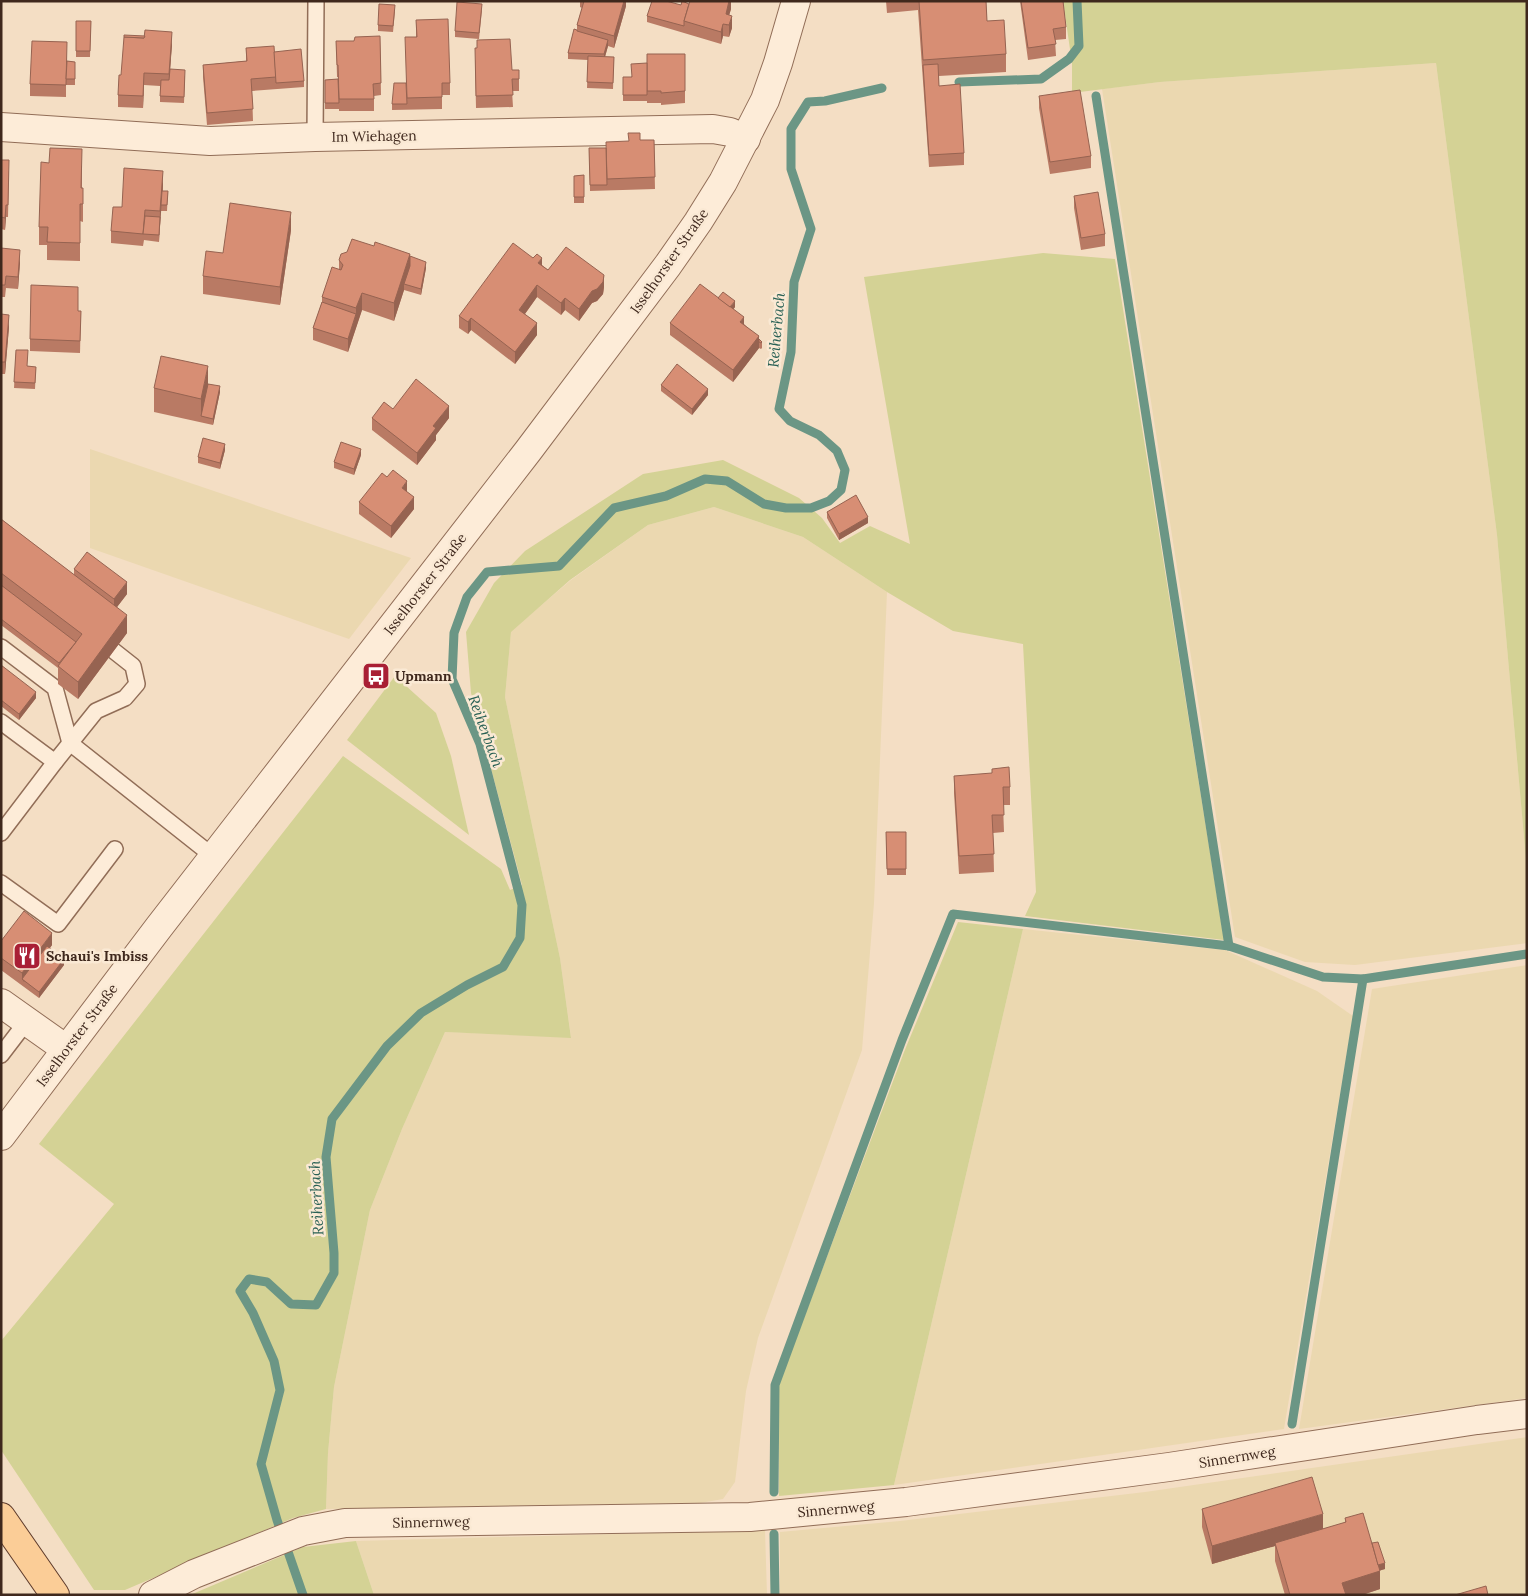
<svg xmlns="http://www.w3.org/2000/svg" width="1528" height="1596" font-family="Lora,serif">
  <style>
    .farmland { fill: #ebd8b0 }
    .green { fill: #d4d295 }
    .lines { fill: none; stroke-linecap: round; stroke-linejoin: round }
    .stream { stroke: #6b9685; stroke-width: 9 }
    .service-casing { stroke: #916d57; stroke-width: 18 }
    .minor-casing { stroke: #916d57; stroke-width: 30 }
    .tertiary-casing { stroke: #916d57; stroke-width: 30 }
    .primary-casing { stroke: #5f3c2c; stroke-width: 30 }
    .service { stroke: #fdecd8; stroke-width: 15 }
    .minor { stroke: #fdecd8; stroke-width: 28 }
    .tertiary { stroke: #fdecd8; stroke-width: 28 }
    .primary { stroke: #fbcd97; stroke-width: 28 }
    .wall { fill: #b97a64 }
    .shaded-wall { fill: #966351 }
    .building { fill: #d78e74; stroke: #966351 }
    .labels { text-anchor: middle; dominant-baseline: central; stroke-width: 5; stroke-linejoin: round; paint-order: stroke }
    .street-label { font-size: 14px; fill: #3f281d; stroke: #fae9d4 }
    .poi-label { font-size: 14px; font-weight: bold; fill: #3f281d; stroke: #fae9d4; text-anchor: start }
    .water-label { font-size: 15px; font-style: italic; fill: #2a6155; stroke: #fae9d4 }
  </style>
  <rect width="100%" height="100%" fill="#f4dec4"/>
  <g class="farmland">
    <polygon points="1436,63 1497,535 1527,871 1527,943 1355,965 1305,962 1235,937 1102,89 1160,82"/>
    <polygon points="90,449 411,558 349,639 90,548"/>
    <polygon points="714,507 803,537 887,592 874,903 862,1050 758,1338 746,1391 735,1482 723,1499 700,1503 326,1509 328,1453 334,1387 370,1210 402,1129 445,1032 571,1037 560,958 505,697 511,631 571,580 648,525"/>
    <polygon points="1023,929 1225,950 1317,991 1353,1016 1284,1429 894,1485"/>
    <polygon points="1527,965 1527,1398 1299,1429 1372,989"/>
    <polygon points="1527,1437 1527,1595 780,1595 780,1532 900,1521 1145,1492"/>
    <polygon points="765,1530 767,1595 374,1595 356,1541"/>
  </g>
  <g class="green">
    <polygon points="1063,1 1527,1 1527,871 1497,535 1436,63 1160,82 1072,93 1072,63"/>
    <polygon points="1043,253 1115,259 1224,940 1025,916 1036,892 1023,644 953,631 887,592 803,537 714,507 648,525 570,580 511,632 505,697 560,958 571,1038 445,1032 402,1129 370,1210 334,1387 328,1453 326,1509 293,1518 125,1590 94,1590 1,1450 1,1341 114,1204 39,1144 343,756 501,869 510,890 522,885 471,693 466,632 494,583 525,551 643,474 723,460 799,498 822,518 840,543 870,526 910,544 864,277"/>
    <polygon points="395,676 436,713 451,756 469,835 347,740"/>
    <polygon points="958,922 1023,929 894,1485 779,1496 779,1384 904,1052"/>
    <polygon points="356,1541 374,1595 190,1595 303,1547"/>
  </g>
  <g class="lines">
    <g class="stream">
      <polyline points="959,82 1041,79 1069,59 1079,46 1077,1"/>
      <polyline points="1096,96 1229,946"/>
      <polyline points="1292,1424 1363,979"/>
      <polyline points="774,1492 775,1385 902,1040 953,914 1229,946 1323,977 1363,979 1527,954"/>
      <polyline points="774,1534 775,1595"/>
      <polyline points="303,1595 277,1520 261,1464 280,1390 274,1361 253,1313 240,1291 249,1279 267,1282 291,1304 316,1305 334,1273 334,1253 326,1157 332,1119 387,1046 421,1013 467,985 503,967 520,938 522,905 480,744 452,679 454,633 467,597 487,572 559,566 614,508 666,496 705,479 727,481 764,504 786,508 811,508 829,501 841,490 845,470 837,451 819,435 790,421 779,409 791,352 794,282 811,229 791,169 791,129 808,102 825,101 882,88"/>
    </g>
    <defs>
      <g id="service">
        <polyline points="315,137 316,1"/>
        <polyline points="1,647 55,688 70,743 214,857"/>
        <polyline points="1,722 55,762"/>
        <polyline points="1,833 55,762 96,711 125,698 137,684 133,666 114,651"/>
        <polyline points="1,883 58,924 115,849"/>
        <polyline points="1,1055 27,1021"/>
      </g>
      <g id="minor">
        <polyline points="1,127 210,141 315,137 713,129 730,132 746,139"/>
        <polyline points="1,1003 66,1049"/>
        <polyline points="153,1595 194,1574 303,1531 345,1523 750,1517 906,1502 1169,1467 1477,1420 1527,1414"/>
      </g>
      <polyline id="tertiary" points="1,1136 159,927 528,451 668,265 698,222 723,182 765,100 778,63 796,1"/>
      <polyline id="primary" points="1,1517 55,1595"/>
    </defs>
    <use href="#service" class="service-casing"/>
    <use href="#minor" class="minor-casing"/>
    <use href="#tertiary" class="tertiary-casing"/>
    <use href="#primary" class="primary-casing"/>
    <use href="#service" class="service"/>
    <use href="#minor" class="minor"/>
    <use href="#tertiary" class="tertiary"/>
    <use href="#primary" class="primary"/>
  </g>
  <g class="wall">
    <polygon points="580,1 626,1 626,6 614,48 608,46 605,57 614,57 613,89 587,88 588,60 568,59 568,53 577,30 577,25 582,8 580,7"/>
    <polygon points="731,1 731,9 729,15 732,28 729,37 723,36 721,44 647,22 647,16 689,4"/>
    <polygon points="886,1 986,1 987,21 1006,54 1006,72 939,76 939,86 964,153 964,165 929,167 918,10 887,13"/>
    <polygon points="1020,1 1063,1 1066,27 1066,39 1055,40 1056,56 1028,60"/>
    <polygon points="482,10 479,39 455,37 455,31"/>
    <polygon points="395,11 393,32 378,31 378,25"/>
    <polygon points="416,20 450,83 450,95 442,95 442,109 392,110 392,104 406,83 416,37"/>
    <polygon points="76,21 91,21 90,57 76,57"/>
    <polygon points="380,36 381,95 374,96 374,111 339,111 339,109 325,109 325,80 338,79 338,77 337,77 336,41 354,41"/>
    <polygon points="172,44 170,69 185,76 184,103 160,102 160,86 144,85 143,108 118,107 118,95 121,75"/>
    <polygon points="246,48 274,52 304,81 304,87 252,91 253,121 207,125 203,77 203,65 246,61"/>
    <polygon points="647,54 685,54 685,103 661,105 661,103 647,103"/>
    <polygon points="475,60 512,70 519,79 519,91 512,91 513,107 476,108"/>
    <polygon points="67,61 75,62 75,85 66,85 66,97 30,96 30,84"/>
    <polygon points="647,63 647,101 623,101 623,77 631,77"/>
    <polygon points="1039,96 1091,156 1091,168 1050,174 1039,108"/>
    <polygon points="640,140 654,140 655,189 590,191 589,148 606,148"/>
    <polygon points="1,160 9,172 8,217 6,217 5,230 1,229"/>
    <polygon points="49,163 82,166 82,188 83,206 83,222 80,221 80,261 47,260 47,245 39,245 39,227"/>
    <polygon points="584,175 584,203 574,203 574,176"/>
    <polygon points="163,183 163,191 168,191 167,211 161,211 161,208 159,242 144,240 143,246 111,243 111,231 122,207"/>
    <polygon points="1074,196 1105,234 1105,246 1081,250 1074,208"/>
    <polygon points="291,230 280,305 203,294 203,276 223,253"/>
    <polygon points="374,246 410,256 426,268 421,295 404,290 394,321 362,310 348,352 313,340 313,328 322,302 322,297 339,270 339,260"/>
    <polygon points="1,248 20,262 18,289 6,288 5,297 1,297"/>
    <polygon points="542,265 548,270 604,287 603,294 597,301 592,303 579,321 565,310 561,315 537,297 525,314 537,335 515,364 471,330 468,334 459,328 459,316"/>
    <polygon points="718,298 735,307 733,310 744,324 762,342 762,348 761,349 759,348 733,382 670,335 670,323"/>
    <polygon points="81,311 80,353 30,351 30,339"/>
    <polygon points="1,314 9,327 5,374 1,374"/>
    <polygon points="16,350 27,366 36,367 35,389 14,388"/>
    <polygon points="208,384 220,392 213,425 154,412 154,388"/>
    <polygon points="661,385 708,395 692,415 661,391"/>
    <polygon points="393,409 449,418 436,435 436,440 417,465 372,430 372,418"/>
    <polygon points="225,450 220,469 198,463 198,457"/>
    <polygon points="361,455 354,475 334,468 334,462"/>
    <polygon points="407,492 414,509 391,538 359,514 359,502"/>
    <polygon points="827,512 868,523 839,540 827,518"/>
    <polygon points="1,519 74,575 74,569 127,594 117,607 127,633 78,699 58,684 58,668 1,625"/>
    <polygon points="1,665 36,698 19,720 1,706"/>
    <polygon points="954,776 1010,787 1010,805 1003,805 1004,832 993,833 994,872 959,874 954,793"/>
    <polygon points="886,832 906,832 906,875 887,875"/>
    <polygon points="1,941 52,945 50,948 64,965 39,998 1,970"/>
    <polygon points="1202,1509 1323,1529 1345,1523 1345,1518 1372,1543 1385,1569 1380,1570 1380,1589 1362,1595 1285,1595 1275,1561 1275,1546 1212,1564 1202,1527"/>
  </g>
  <g class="shaded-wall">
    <polygon points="624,1 626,1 626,6 614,48 614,36"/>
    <polygon points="729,1 731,1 731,9 726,26 726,14"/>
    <polygon points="732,16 732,28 729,37 729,25"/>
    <polygon points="723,24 723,36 721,44 721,32"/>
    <polygon points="172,32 172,44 169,86 169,74"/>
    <polygon points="608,40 608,46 604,60 604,54"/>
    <polygon points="144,73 144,85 143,108 143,96"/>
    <polygon points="163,171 163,183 159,242 160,211"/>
    <polygon points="6,205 6,217 5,230 5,218"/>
    <polygon points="291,212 291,230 280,305 280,287"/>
    <polygon points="20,250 20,262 18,289 18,277"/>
    <polygon points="410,254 410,272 404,284 404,290 394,321 394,303"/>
    <polygon points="542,258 542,270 538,263"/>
    <polygon points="426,262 426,268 421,295 421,289"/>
    <polygon points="604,275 604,287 603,294 597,301 592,303 579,321 579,309"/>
    <polygon points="537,285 537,297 519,322 519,310"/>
    <polygon points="362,293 362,310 348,352 348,339 356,314 356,308"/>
    <polygon points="565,298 565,310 561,315 561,303"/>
    <polygon points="735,301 735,307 727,317 727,311"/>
    <polygon points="9,315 9,327 5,374 5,362"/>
    <polygon points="744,317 744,330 740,322"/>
    <polygon points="471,318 471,330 468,334 468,322"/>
    <polygon points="537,323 537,335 515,364 515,352"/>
    <polygon points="759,336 759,348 733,382 733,370"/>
    <polygon points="208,366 208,390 201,416 201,399"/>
    <polygon points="220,386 220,392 213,425 213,419"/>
    <polygon points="708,389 708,395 692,415 692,409"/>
    <polygon points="449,406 449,418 436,435 436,440 417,465 417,453 433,426"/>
    <polygon points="225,444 225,450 220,469 220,463"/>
    <polygon points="361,449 361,455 354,475 354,469"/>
    <polygon points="407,481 407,493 402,488"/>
    <polygon points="414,497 414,509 391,538 391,526"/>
    <polygon points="868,517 868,523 839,540 839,534"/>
    <polygon points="127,582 127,594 114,611 114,599"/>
    <polygon points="127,615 127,633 78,699 78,682"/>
    <polygon points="36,692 36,698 19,720 19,714"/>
    <polygon points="52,933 52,945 24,982 22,979 22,973"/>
    <polygon points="64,959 64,965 39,998 39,992"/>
    <polygon points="1323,1514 1323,1532 1275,1543 1275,1546 1212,1564 1212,1546"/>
    <polygon points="1385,1563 1385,1569 1375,1572 1375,1566"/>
    <polygon points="1380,1571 1380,1589 1362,1595 1342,1595 1342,1583"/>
  </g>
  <g class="building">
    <polygon points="584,1 624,1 614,36 577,25"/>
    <polygon points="652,1 666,1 681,5 682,1 689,4 684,21 684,26 647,16"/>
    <polygon points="690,1 729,1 726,14 732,16 729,25 723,24 721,32 684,21"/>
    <polygon points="919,1 986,1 987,21 1004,20 1006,54 923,60"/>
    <polygon points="1021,1 1063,1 1066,27 1053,29 1056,44 1028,48"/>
    <polygon points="457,2 482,4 479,33 455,31"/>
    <polygon points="379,4 395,5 393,26 378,25"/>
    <polygon points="448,19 450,83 442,83 442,97 407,98 405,37 417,37 416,20"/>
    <polygon points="76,21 91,21 90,51 76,51"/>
    <polygon points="574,29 577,30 577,31 608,40 604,54 568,53"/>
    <polygon points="145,30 172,32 169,74 144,73 143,96 118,95 119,75 121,75 124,37 144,38"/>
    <polygon points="124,35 145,36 144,38 124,37"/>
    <polygon points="380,36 381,83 373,84 374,99 339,99 338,65 337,65 336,41 354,41 355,37"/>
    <polygon points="510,39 512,70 519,70 519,79 512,79 513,95 476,96 475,48 477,48 477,40"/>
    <polygon points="32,41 67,42 66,85 30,84"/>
    <polygon points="274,46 276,77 251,79 253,109 207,113 203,65 247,61 246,48"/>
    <polygon points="301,49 304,81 276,83 274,52"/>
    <polygon points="647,54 685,54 685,91 661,93 661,91 647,91"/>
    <polygon points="588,56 614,57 613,83 587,82"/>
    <polygon points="67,61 75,62 75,79 66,79"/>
    <polygon points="647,63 647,95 623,95 623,77 632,77 631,64"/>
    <polygon points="938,64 939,86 960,84 964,153 929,155 923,65"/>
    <polygon points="170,69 185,70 184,97 160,96 161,80 169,80"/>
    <polygon points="338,79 339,103 325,103 325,80"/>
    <polygon points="394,83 406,83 407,104 392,104"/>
    <polygon points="1080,90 1091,156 1050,162 1039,96"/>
    <polygon points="628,133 640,133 640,140 654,140 655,177 607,179 606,142 629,141"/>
    <polygon points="50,148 82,149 81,188 83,188 83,204 80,204 80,243 47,242 48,227 39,227 41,162 49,163"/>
    <polygon points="589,148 606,148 607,185 590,185"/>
    <polygon points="1,160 9,160 8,205 6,205 5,218 1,217"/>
    <polygon points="124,168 163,171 160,211 145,210 143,234 111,231 113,207 122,207"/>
    <polygon points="584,175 584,197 574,197 574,176"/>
    <polygon points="162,191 168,191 167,205 161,205"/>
    <polygon points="1098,192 1105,234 1081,238 1074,196"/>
    <polygon points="230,203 291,212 280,287 203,276 206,251 223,253"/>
    <polygon points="145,216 160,217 159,235 143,234"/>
    <polygon points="352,239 374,246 375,242 410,254 394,303 362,293 356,308 322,297 332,267 341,270 343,265 339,260 341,254 347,252"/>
    <polygon points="513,243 533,258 537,254 542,258 538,263 548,270 566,247 604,275 603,282 597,289 592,291 579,309 565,298 561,303 537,285 519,310 537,323 515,352 471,318 468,322 459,316"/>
    <polygon points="1,248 20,250 18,277 6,276 5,285 1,285"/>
    <polygon points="410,256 426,262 421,289 404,284 410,266"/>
    <polygon points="700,284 744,317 740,322 759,336 733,370 670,323"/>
    <polygon points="31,285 78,287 78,311 81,311 80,341 30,339"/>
    <polygon points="723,292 735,301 730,307 718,298"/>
    <polygon points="322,302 356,314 348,339 313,328"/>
    <polygon points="1,314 9,315 5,362 1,362"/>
    <polygon points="759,339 762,342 761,343 759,342"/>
    <polygon points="16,350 28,350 27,366 36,367 35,383 14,382"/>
    <polygon points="161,356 208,366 201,399 154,388"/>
    <polygon points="677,364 708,389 692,409 661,385"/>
    <polygon points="416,379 449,406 433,426 436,428 417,453 372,418 384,402 393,409"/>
    <polygon points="208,384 220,386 213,419 201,416"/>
    <polygon points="203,438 225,444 220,463 198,457"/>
    <polygon points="341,442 361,449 354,469 334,462"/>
    <polygon points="393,470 407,481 402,488 414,497 391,526 359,502 382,473 387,477"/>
    <polygon points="856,495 868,517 839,534 827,512"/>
    <polygon points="1,519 127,615 78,682 58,666 82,634 1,573"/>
    <polygon points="87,552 127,582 114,599 74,569"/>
    <polygon points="1,585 76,642 59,663 1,619"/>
    <polygon points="1,665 36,692 19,714 1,700"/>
    <polygon points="1009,767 1010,787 1003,787 1004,815 992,815 994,854 959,856 954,776 992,773 992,769"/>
    <polygon points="886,832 906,832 906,869 887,869"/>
    <polygon points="24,911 52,933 22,973 1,958 1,941"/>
    <polygon points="47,946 64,959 39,992 22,979"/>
    <polygon points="1312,1477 1323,1514 1212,1546 1202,1509"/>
    <polygon points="1363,1513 1380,1571 1342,1583 1346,1595 1290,1595 1275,1543 1346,1522 1345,1518"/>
    <polygon points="1378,1542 1385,1563 1378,1565 1372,1543"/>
    <polygon points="1486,1586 1488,1595 1455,1595"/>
  </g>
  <defs>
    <symbol id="bus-square" viewBox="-11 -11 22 22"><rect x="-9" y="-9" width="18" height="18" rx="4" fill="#a91f35" stroke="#fae9d4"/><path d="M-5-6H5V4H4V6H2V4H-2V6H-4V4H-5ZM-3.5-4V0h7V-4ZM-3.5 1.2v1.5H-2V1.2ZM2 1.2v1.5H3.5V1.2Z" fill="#fff"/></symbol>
    <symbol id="restaurant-square" viewBox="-11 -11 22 22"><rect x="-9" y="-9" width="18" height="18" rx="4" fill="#a91f35" stroke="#fae9d4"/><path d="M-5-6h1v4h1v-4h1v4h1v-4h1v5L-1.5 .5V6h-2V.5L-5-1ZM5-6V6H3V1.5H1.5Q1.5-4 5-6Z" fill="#fff"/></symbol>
  </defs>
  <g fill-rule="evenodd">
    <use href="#bus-square" x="360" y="660" width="32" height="32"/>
    <use href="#restaurant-square" x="11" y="940" width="32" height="32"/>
  </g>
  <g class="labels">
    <g class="street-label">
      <text transform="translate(374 136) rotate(-1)">Im Wiehagen</text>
      <text transform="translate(669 261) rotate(-55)">Isselhorster Straße</text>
      <text transform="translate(425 584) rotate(-52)">Isselhorster Straße</text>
      <text transform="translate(77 1035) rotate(-53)">Isselhorster Straße</text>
      <text transform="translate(1237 1457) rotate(-9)">Sinnernweg</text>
      <text transform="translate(836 1509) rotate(-5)">Sinnernweg</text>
      <text transform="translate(431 1522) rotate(-1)">Sinnernweg</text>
    </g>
    <g class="poi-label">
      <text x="395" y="676">Upmann</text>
      <text x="46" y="956">Schaui's Imbiss</text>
    </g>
    <g class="water-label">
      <text transform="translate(776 330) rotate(-85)">Reiherbach</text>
      <text transform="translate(486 731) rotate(70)">Reiherbach</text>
      <text transform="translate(316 1198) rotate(-93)">Reiherbach</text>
    </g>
  </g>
  <rect width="1528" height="1596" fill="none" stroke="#3f281d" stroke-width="5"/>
</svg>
